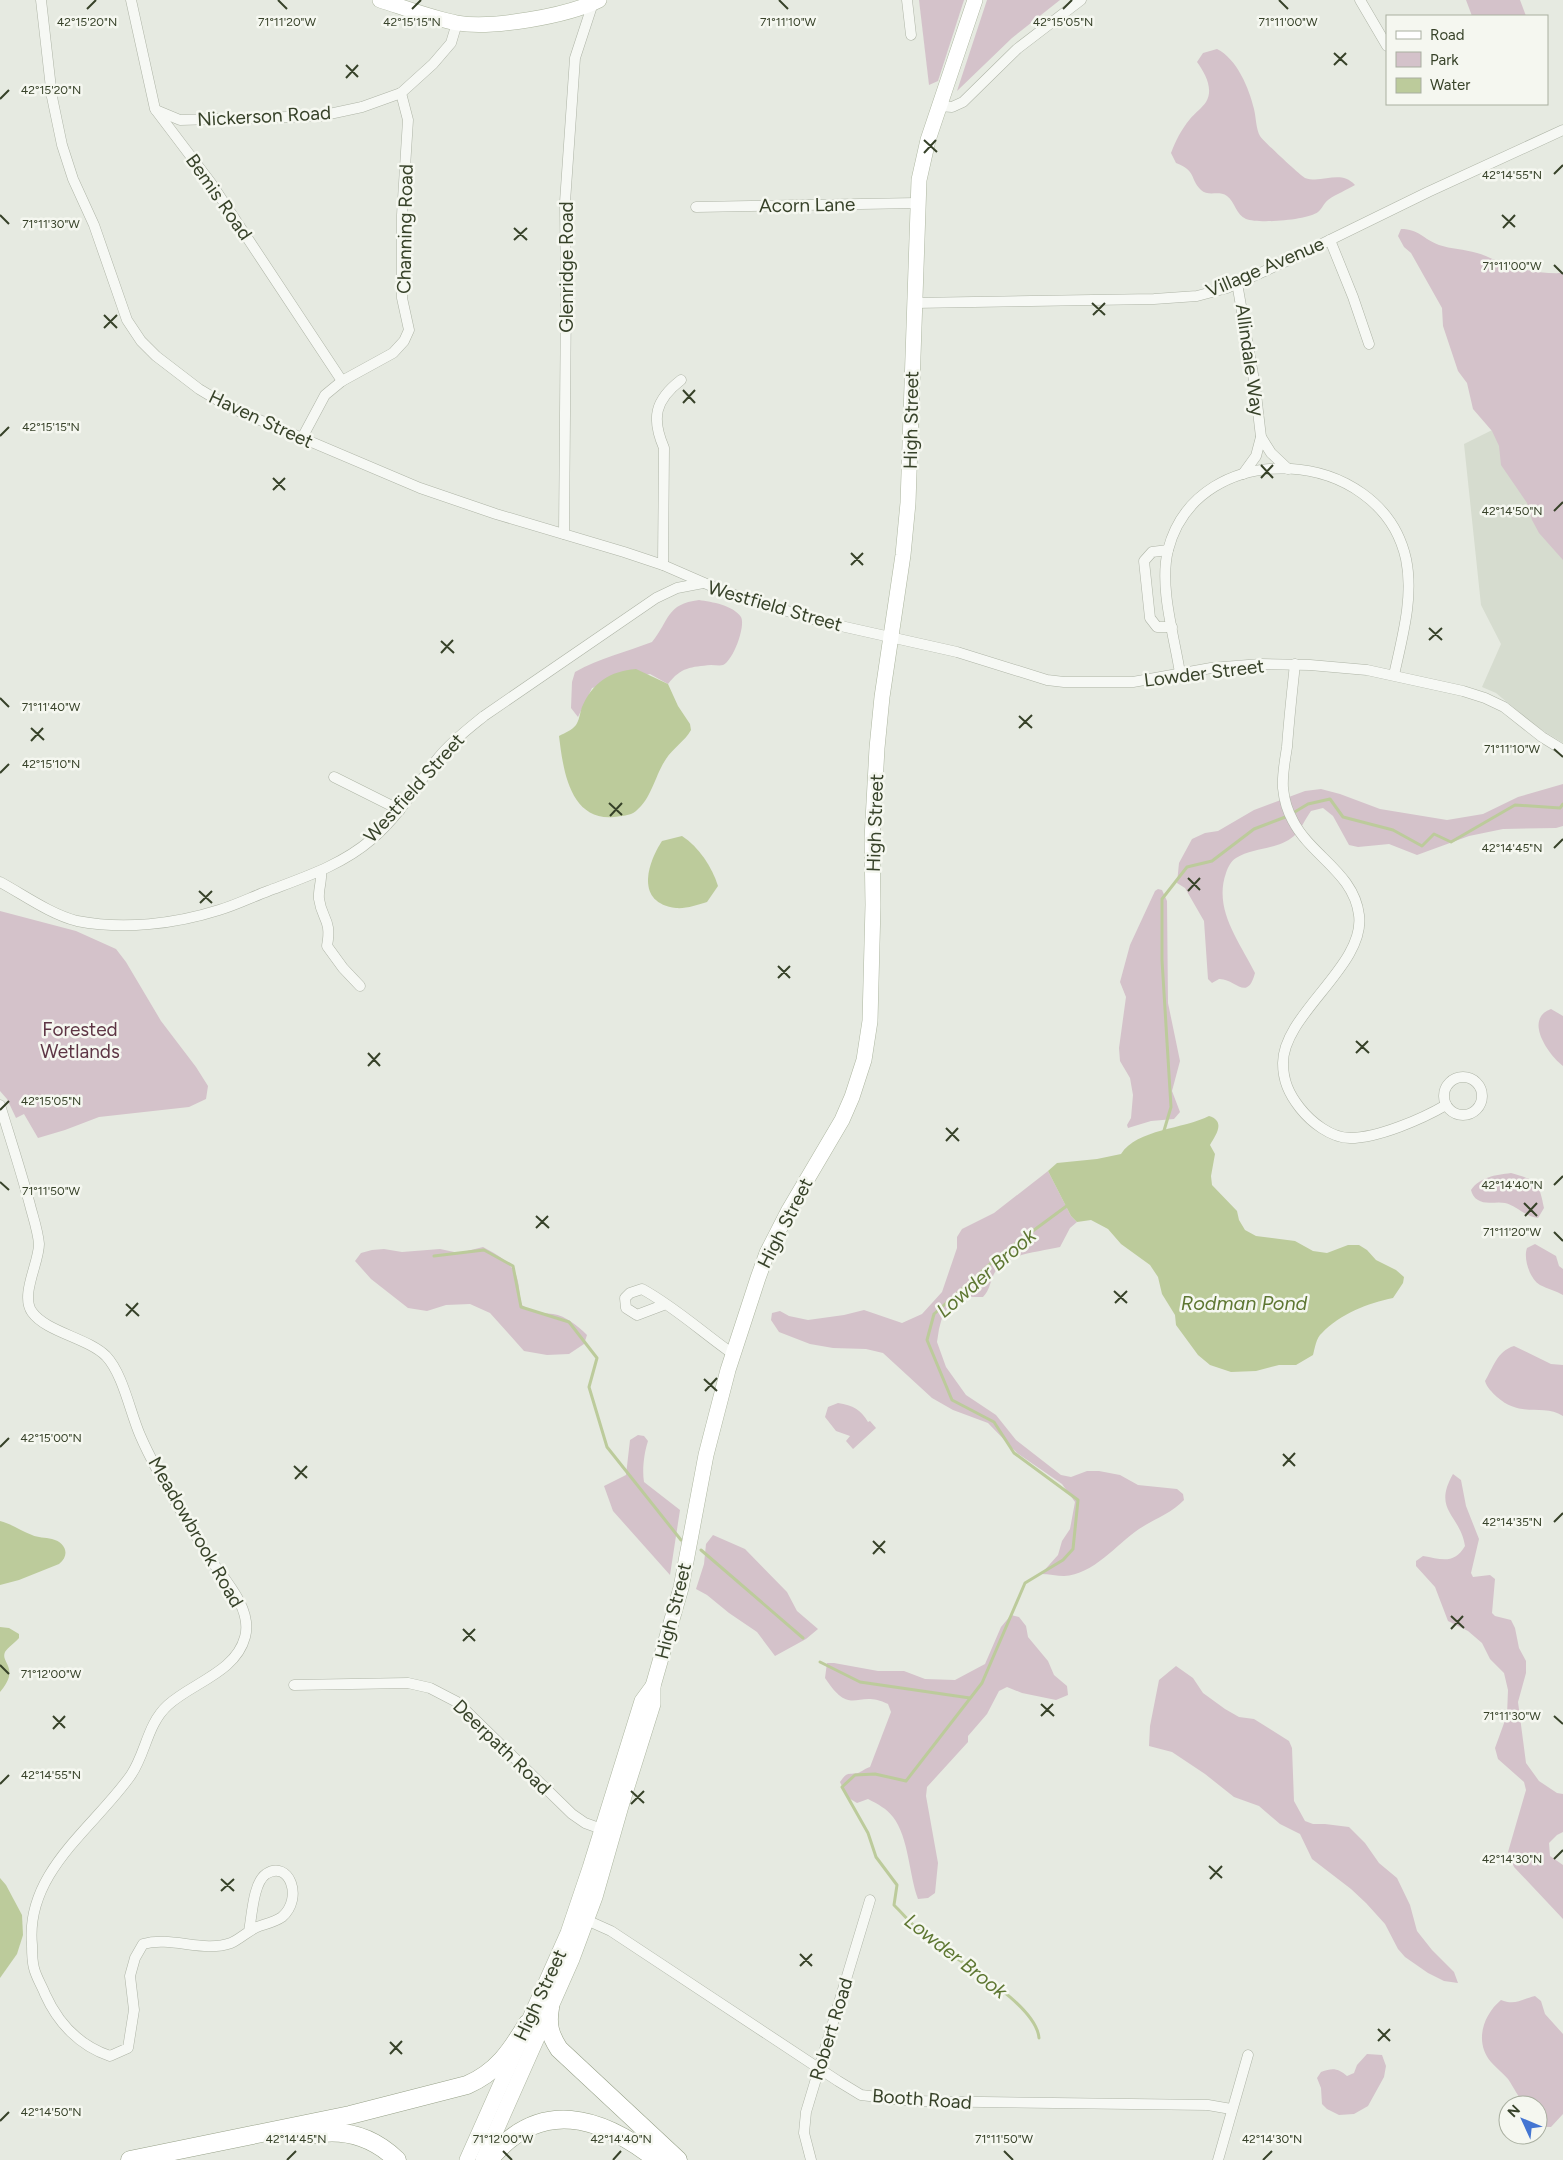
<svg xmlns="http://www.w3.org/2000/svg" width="1563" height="2160" font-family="Figtree,sans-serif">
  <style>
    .built { fill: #d6dccf }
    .green { fill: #d4c2ca }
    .water { fill: #bccb9b }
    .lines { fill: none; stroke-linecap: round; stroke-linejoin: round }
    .stream { stroke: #bccb9b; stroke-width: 3 }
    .minor-casing { stroke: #aeb4a6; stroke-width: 11 }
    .primary-casing { stroke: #adb6a0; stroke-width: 16 }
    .motorway-casing { stroke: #97a188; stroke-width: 19 }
    .minor { stroke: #f6f8f4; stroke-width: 10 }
    .primary { stroke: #fff; stroke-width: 15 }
    .motorway { stroke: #fff; stroke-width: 18 }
    .ticks { fill: none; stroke: #374229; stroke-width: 2 }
    .labels { text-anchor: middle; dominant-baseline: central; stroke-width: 5; stroke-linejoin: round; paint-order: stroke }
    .street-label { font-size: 19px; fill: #374229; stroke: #f5f7f0 }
    .park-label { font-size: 19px; fill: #5e3645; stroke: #f5f7f0 }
    .water-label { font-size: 20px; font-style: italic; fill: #5e7732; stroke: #f5f7f0 }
    .ticks-label { font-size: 12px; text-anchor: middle; fill: #374229; stroke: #f5f7f0; stroke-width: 5; stroke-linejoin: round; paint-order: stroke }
  </style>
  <rect width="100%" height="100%" fill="#e6eae1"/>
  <polygon class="built" points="1563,395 1563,743 1537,727 1496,693 1482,687 1501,644 1481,605 1464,444"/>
  <g class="green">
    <polygon points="919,0 964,0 938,81 929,85"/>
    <polygon points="987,0 1060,0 1012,38 957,91"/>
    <polygon points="1466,0 1520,0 1526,16 1472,16"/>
    <path d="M1217,49C1237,59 1249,88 1254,109C1256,117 1256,129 1260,136C1261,139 1302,177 1305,178C1323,184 1340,169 1355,185C1347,190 1336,194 1328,200C1324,203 1322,209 1318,212C1308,220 1259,224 1246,219C1236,215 1235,202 1227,196C1219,190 1208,197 1201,190C1189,178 1197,171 1176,163L1171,153C1176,140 1181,130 1190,119C1195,113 1202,108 1206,102C1214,89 1205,73 1197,62L1203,53Z"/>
    <path d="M1401,229C1419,229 1423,239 1439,245C1451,249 1464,249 1477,253C1485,255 1494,260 1502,263C1522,270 1542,274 1563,273V560L1539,533L1532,520L1527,503L1501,465L1499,446L1492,431L1473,409L1467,383L1458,371L1443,326L1442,308L1411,253L1404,247L1398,236Z"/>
    <path d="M699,600C712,602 733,605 741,617C746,626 733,661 723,665C720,666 715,665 711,665C691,667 681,667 668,684L650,674L592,688L578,717L571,708L572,682L575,672C600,658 626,652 652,642C670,620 666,604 699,600Z"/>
    <path d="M1563,784V826L1556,828L1503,829L1469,836L1417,855L1389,844L1358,847L1349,845L1333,816L1323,808L1311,811C1305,819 1301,830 1294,836C1278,850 1254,847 1236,858C1231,861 1228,867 1226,873C1213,910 1240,942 1255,973C1247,1003 1235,978 1219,979C1217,980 1214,982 1212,983L1208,979L1204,921L1185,888L1177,883L1179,863L1192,839L1205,833L1218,831L1254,810L1305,791L1321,789L1340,794L1380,809L1447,820L1483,814L1518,797Z"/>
    <polygon points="1158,889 1162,890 1167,901 1168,1003 1180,1061 1172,1091 1180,1112 1174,1119 1151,1121 1128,1128 1127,1125 1131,1118 1133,1095 1130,1078 1120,1061 1119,1048 1126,997 1120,982 1130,945 1155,891"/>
    <polygon points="0,911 76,931 116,949 126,962 161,1021 196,1067 208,1086 206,1099 189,1107 99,1117 65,1130 38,1138 24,1114 16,1118 7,1099 0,1091"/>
    <path d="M1551,1009L1563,1016V1066C1549,1056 1523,1019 1551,1009Z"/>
    <path d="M1048,1171L1071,1216L1077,1222L1070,1228L1060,1247C1040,1252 1007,1253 995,1272C990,1281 990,1290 983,1297H963L952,1303L943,1314L939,1329L937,1342L946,1367L966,1395L996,1415L1016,1440L1061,1475L1071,1477L1087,1471H1099L1120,1475L1138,1485L1177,1489L1183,1494L1184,1500C1172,1513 1154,1519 1139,1529C1117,1544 1093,1575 1064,1576C1057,1576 1049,1574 1041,1574L1058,1555L1062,1541L1070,1529L1075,1502L1062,1484L1017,1453L988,1423L953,1410L932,1398L883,1353L866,1349L833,1348L810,1344L779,1332L771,1320L772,1313L780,1311L789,1316L808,1320L844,1315L864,1310L902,1323L922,1314L942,1292L957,1248V1237L962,1229L994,1213Z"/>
    <path d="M1511,1173C1536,1180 1539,1181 1544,1208L1538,1218C1526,1217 1517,1206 1505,1203C1497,1201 1485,1205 1478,1200C1474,1198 1472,1194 1471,1190C1480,1177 1495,1175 1511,1173Z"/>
    <path d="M1535,1244L1556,1256L1559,1266L1563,1269V1295C1556,1291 1548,1289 1540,1285C1530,1279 1523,1259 1527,1248Z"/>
    <path d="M483,1247C498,1255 515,1264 518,1282C520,1290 519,1297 522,1305C534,1314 539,1312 553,1314C566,1316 578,1326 587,1335L584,1344L569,1354L547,1355L524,1351L490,1313L470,1304L446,1305L427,1311L408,1308L371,1279L355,1261L361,1253L372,1250L384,1249L402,1252L440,1249L459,1253Z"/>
    <path d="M1514,1346L1551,1364L1563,1365V1416C1543,1403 1522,1419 1497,1397C1492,1392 1487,1388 1485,1381C1493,1368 1497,1351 1514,1346Z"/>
    <path d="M838,1403C853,1405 861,1410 868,1422L870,1421L876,1428L853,1449L846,1441L850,1436L836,1431L825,1417L828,1407Z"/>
    <path d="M638,1435L644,1436L648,1441C644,1453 642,1470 644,1482L680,1510L670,1575L613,1511L604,1486L626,1475L630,1440Z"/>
    <path d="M1453,1474L1461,1480L1466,1506L1479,1539L1471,1573L1473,1577L1490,1575L1495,1579L1492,1613L1495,1616L1511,1620L1515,1628L1519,1648L1526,1661V1673L1518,1702L1526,1763L1539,1781L1557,1793L1563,1794V1832L1557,1835L1549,1843L1550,1856L1563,1865V1919L1514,1867L1508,1852L1526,1790L1524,1782L1498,1759L1495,1748L1507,1715L1508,1690L1504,1673L1490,1659L1482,1643L1468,1631L1448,1621L1435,1587L1416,1566V1561L1423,1556C1441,1559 1454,1565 1465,1546C1460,1514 1432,1511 1453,1474Z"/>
    <polygon points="713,1535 745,1549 787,1592 797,1611 818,1629 806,1639 775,1656 757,1632 729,1613 707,1595 696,1589 704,1564 706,1544"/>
    <path d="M1011,1615L1019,1617L1026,1626L1028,1637L1048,1661L1054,1675L1067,1686L1068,1695L1056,1700L1022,1693L1007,1687L999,1691L987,1714L968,1736V1742L927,1787L926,1796L938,1863L935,1893L928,1898L918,1899C909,1875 909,1838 893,1817C887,1809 878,1804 868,1799L857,1803L847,1797L840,1782C848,1771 847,1775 858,1773C861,1772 866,1768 870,1767L891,1712L888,1704C856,1688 852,1719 825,1678L827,1663H834L878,1671H904L925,1679L955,1680L985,1664L1001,1627Z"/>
    <polygon points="1176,1666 1193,1678 1203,1693 1225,1709 1239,1717 1254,1719 1289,1741 1292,1748 1294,1801 1305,1821 1313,1824 1325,1824 1349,1827 1365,1843 1379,1863 1397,1878 1410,1905 1417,1931 1432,1950 1454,1972 1458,1983 1444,1981 1428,1973 1405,1957 1398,1949 1385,1924 1366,1903 1351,1889 1312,1859 1300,1834 1280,1824 1259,1806 1234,1797 1205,1774 1172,1752 1149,1746 1150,1726 1159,1680"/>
    <path d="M1535,1996L1541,2001L1545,2014L1563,2034V2114L1551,2127H1543L1538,2120V2105H1526C1518,2097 1514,2088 1508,2079C1503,2073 1496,2068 1491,2062C1474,2042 1483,2015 1501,2000C1515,2006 1522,1999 1535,1996Z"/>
    <path d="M1367,2054L1382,2055L1386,2066L1384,2077L1368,2106L1354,2114L1339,2115L1327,2109L1322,2104L1321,2088L1317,2078L1321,2072C1333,2068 1337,2068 1347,2076L1354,2073L1357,2065Z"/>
  </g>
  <g class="water">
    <path d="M636,669L668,684L678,706L690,724L691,730C685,741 673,748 666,759C655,775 652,798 636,811C630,816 621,816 614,817C569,821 563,768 559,736C565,733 572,730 576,725C579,721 580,713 582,707C592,683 610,671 636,669Z"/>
    <path d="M682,836C699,847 712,867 718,886L707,902C698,905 685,909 676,908C635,903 647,864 662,841Z"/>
    <path d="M1209,1116C1226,1121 1216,1135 1210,1145L1215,1154L1211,1176L1212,1185L1237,1211L1239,1220L1245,1230L1256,1236L1295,1241L1313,1251L1327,1253L1348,1245H1359L1367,1250L1376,1260L1396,1270L1404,1277L1403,1283L1393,1298C1368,1303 1340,1314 1322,1333C1316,1338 1315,1348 1313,1355L1296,1365H1279L1256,1371L1231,1372L1210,1365L1198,1355L1176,1325L1175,1315L1162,1294L1158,1277L1150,1265L1121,1244L1108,1229L1091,1220L1077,1222L1071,1216L1048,1171L1057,1163L1097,1159L1121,1154C1137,1129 1184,1129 1209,1116Z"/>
    <path d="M0,1521C12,1524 21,1531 32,1535C38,1538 45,1537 52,1539C65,1542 71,1555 59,1564L19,1580L0,1585Z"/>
    <path d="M0,1627L9,1628L19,1634V1638C15,1643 8,1647 5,1652C0,1663 21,1668 0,1692Z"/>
    <polygon points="0,1878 6,1885 22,1915 23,1935 17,1954 0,1978"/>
  </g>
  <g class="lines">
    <g class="stream">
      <polyline points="1163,1134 1171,1107 1162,960 1162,899 1187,867 1212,861 1254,829 1288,816 1308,804 1330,799 1343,817 1393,830 1422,846 1434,834 1451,842 1515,805 1560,808 1563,804"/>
      <polyline points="434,1256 484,1250 513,1266 521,1307 569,1322 597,1358 589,1387 607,1447 681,1540"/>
      <polyline points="701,1550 803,1638"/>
      <polyline points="820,1662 860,1682 970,1698"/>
      <path d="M1039,2038C1036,2002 951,1958 924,1935C913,1926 904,1915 894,1905L897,1885L876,1857L868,1833L842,1787L855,1775L875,1774L906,1781L982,1683L1025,1583L1063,1560L1073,1549L1078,1500L1014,1453L994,1422L952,1400L927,1340L934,1314L999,1256L1068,1205"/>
    </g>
    <defs>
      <g id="minor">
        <polyline points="41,0 52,97 62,145 73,179 94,225 127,320 141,341 156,356 199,389 229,407 420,488 496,514 624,552 663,565 725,592 823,622 957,652 1047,680 1064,682 1133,682 1211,668 1261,664 1310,665 1367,670 1463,691 1485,698 1504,707 1542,737 1563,750"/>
        <polyline points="131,0 155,109 211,183 342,381"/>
        <polyline points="907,0 911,35"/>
        <polyline points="1360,0 1387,46"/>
        <polyline points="940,106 952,107 963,102 1017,49 1081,0"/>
        <polyline points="156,110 180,120 320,116 362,107 401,93"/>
        <polyline points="696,207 917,203"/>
        <polyline points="1330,240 1353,297 1369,344"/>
        <polyline points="1237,283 1255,386 1261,437 1271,453 1288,469"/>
        <polyline points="914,303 1154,299 1197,296 1227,288 1289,260 1428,192 1563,130"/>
        <polyline points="302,438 325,395 342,381 393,353 404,341 409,330 402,298 402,215 408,120 401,93 433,64 451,43 457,23"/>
        <polyline points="1243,474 1256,456 1261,437"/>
        <polyline points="564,534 566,294 565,202 575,58 593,3"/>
        <polyline points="1168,550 1152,552 1144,561 1150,618 1157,627 1172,627"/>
        <path d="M663,565L664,448C651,418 655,400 681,380"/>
        <path d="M1295,664C1292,692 1289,719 1287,747C1285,760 1282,775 1283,788C1284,799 1288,812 1293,821C1311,856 1354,873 1359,915C1366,965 1283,1014 1283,1063C1283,1081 1289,1094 1300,1108C1311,1122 1331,1138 1350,1138C1378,1138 1422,1119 1446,1105"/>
        <path d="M1180,673C1174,635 1159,587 1168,550C1198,434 1381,446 1406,559C1414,597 1402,638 1394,675"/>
        <polyline points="334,777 400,810"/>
        <path d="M321,872C322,881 318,890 319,899C322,920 332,919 327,946L343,968L360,986"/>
        <path d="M0,882C24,895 50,914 77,921C124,930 175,924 219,910C236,905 252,897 268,891C305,877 342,865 372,839C400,815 417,784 439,757C452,741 468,729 484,716L656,598L677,588L703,583"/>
        <circle cx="1463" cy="1096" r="19"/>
        <path d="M0,1105C10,1138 21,1171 30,1205C33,1217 38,1231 39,1244C39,1263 20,1295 32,1312C46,1332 88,1338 106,1356C123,1374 130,1412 140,1435C152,1463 168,1490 184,1516C192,1529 200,1543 208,1556C223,1578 253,1608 245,1637C236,1672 192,1683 168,1705C147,1724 146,1753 131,1775C94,1828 25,1872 32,1945C32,1952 32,1961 34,1968C36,1977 42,1986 45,1994C58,2023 80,2046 110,2056L128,2048L134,2010L130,1976L135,1958L143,1944C172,1936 203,1953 231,1943C240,1939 248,1931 257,1927C265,1924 275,1922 282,1917C304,1898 289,1859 266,1874C253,1883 252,1916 249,1931"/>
        <path d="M666,1304L637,1315L626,1308L625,1298L630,1293L642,1289C675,1307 703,1333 733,1354"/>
        <polyline points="294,1685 408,1683 430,1688 457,1702 572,1814 585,1823 607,1831"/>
        <polyline points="582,1918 611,1931 838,2081 861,2095 912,2101 1208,2105 1231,2109"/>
        <polyline points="811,2160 804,2133 806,2112 870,1900"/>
        <polyline points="1218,2160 1248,2055"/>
      </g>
      <g id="primary">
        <path d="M380,0C405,8 431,18 457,23C492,29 567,16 599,0"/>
        <polyline points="467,2160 568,1933 590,1868 642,1701 653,1686"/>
        <polyline points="483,2160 572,1959 595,1897 621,1806 653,1704 653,1686 681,1588 706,1455 728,1370 758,1278 767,1253 789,1210 842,1120 852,1097 864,1060 870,1021 873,905 872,839 877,748 882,697 903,555 908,503 919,180 928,140 975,0"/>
      </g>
      <g id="motorway">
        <path d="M550,2008C547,2025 550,2035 559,2049L678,2160"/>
        <path d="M310,2135C343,2128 372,2136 397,2160"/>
        <path d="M130,2160L350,2115L467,2085C497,2072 511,2051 527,2024"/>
        <path d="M489,2160C540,2097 601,2116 657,2160"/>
      </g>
    </defs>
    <use href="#minor" class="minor-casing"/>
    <use href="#primary" class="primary-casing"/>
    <use href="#motorway" class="motorway-casing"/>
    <use href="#minor" class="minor"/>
    <use href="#primary" class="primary"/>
    <use href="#motorway" class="motorway"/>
  </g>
  <path class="ticks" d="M278,0L287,9M779,0L788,9M1279,0L1288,9M87,9L96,0M412,9L421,0M1063,9L1072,0M1334,53L1347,65M346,65L358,77M1334,65L1346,53M346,78L358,65M0,99L9,90M924,140L937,152M924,153L936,140M1554,174L1563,165M0,215L9,224M1502,215L1515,227M514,228L527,240M1503,228L1515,215M514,240L527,228M1554,265L1563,274M1092,303L1105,315M104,315L117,328M1093,315L1105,303M104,328L117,315M683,390L695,403M683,403L695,390M0,436L9,427M1261,465L1273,478M273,478L285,490M1261,478L1273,465M273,490L285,478M1554,511L1563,502M851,553L863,565M851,565L863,553M1429,628L1442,640M1429,640L1442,628M441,641L454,653M441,653L453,640M0,698L9,707M1019,716L1032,728M31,728L44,740M1019,728L1032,715M31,741L43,728M1554,749L1563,757M0,773L9,764M609,803L622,815M610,816L622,803M1554,848L1563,839M1188,878L1200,890M199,891L212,903M1188,891L1200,878M200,903L212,891M778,966L790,978M778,978L790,966M1356,1041L1369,1053M368,1053L380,1066M1356,1053L1368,1041M368,1066L380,1053M0,1110L9,1101M946,1128L959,1141M946,1141L958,1128M0,1182L9,1190M1554,1185L1563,1176M1524,1203L1537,1216M536,1216L549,1228M1525,1216L1537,1203M536,1228L548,1216M1554,1232L1563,1241M1114,1291L1127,1303M1115,1303L1127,1291M126,1304L139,1316M126,1316L138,1303M704,1379L717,1391M705,1391L717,1378M0,1447L9,1438M1283,1454L1295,1466M294,1466L307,1478M1283,1466L1295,1453M295,1479L307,1466M1554,1522L1563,1513M873,1541L885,1553M873,1554L885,1541M1451,1616L1464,1628M463,1629L475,1641M1451,1629L1463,1616M463,1641L475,1629M0,1665L9,1674M1041,1704L1054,1716M53,1716L65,1728M1041,1716L1053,1704M1554,1716L1563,1724M53,1729L65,1716M0,1784L9,1775M631,1791L644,1803M631,1804L644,1791M1554,1859L1563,1850M1209,1866L1222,1878M221,1879L234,1891M1210,1879L1222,1866M221,1891L234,1879M800,1954L812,1966M800,1966L812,1954M1378,2029L1390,2041M1378,2041L1390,2029M390,2042L402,2054M390,2054L402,2041M0,2121L9,2112M503,2151L512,2160M1004,2151L1013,2160M287,2160L296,2151M613,2160L621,2151M1263,2160L1272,2151"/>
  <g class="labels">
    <g class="street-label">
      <text transform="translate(264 116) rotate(-3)">Nickerson Road</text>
      <text transform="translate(219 197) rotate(55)">Bemis Road</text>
      <text transform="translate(807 205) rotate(-1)">Acorn Lane</text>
      <text transform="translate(405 229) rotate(-89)">Channing Road</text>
      <text transform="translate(566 267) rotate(-90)">Glenridge Road</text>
      <text transform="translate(1265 267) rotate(-23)">Village Avenue</text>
      <text transform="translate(1250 360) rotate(82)">Allindale Way</text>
      <text transform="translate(261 419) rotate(25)">Haven Street</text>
      <text transform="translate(911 420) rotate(-89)">High Street</text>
      <text transform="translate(775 606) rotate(16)">Westfield Street</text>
      <text transform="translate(1204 673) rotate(-7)">Lowder Street</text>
      <text transform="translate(414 788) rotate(-48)">Westfield Street</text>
      <text transform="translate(875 823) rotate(-88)">High Street</text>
      <text transform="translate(785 1223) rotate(-63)">High Street</text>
      <text transform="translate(196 1532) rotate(60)">Meadowbrook Road</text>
      <text transform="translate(673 1611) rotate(-76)">High Street</text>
      <text transform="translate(502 1747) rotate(44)">Deerpath Road</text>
      <text transform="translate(540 1995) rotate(-65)">High Street</text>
      <text transform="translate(831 2029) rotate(-73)">Robert Road</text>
      <text transform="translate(922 2099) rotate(4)">Booth Road</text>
    </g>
    <g class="park-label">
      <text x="80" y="1029">Forested<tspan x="80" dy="22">Wetlands</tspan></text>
    </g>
    <g class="water-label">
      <text transform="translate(986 1273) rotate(-41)">Lowder Brook</text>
      <text x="1244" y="1303">Rodman Pond</text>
      <text transform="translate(956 1956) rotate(38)">Lowder Brook</text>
    </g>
  </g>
  <g class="ticks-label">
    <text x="287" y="26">71°11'20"W</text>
    <text x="788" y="26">71°11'10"W</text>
    <text x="1288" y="26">71°11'00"W</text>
    <text x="87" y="26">42°15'20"N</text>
    <text x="412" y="26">42°15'15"N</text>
    <text x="1063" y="26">42°15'05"N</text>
    <text x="51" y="94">42°15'20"N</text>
    <text x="1512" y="179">42°14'55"N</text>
    <text x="51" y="228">71°11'30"W</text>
    <text x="1512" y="270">71°11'00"W</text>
    <text x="51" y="431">42°15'15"N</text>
    <text x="1512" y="515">42°14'50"N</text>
    <text x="51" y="711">71°11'40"W</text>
    <text x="1512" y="753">71°11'10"W</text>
    <text x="51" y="768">42°15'10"N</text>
    <text x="1512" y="852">42°14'45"N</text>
    <text x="51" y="1105">42°15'05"N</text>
    <text x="1512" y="1189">42°14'40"N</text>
    <text x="51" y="1195">71°11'50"W</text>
    <text x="1512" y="1236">71°11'20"W</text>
    <text x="51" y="1442">42°15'00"N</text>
    <text x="1512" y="1526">42°14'35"N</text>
    <text x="51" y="1678">71°12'00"W</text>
    <text x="1512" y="1720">71°11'30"W</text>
    <text x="51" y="1779">42°14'55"N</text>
    <text x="1512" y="1863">42°14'30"N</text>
    <text x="51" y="2116">42°14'50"N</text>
    <text x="296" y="2143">42°14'45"N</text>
    <text x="621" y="2143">42°14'40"N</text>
    <text x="1272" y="2143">42°14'30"N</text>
    <text x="503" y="2143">71°12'00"W</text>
    <text x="1004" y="2143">71°11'50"W</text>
  </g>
  <rect x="1386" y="15" width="162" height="90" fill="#f5f7f0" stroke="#a9afa0"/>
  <rect x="1396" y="31" width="25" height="8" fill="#ffffff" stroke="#a9afa0"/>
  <text x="1430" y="40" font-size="15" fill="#374229">Road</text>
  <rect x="1396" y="52" width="25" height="15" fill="#d4c2ca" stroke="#a9afa0"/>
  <text x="1430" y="65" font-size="15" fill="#374229">Park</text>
  <rect x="1396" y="78" width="25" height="15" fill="#bccb9b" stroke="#a9afa0"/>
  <text x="1430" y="90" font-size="15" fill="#374229">Water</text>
  <g transform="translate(1523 2120) rotate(314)"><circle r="24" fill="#f5f7f0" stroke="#a9afa0"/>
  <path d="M0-4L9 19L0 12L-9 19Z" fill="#4375d2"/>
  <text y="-8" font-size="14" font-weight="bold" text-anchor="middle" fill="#374229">N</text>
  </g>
</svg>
